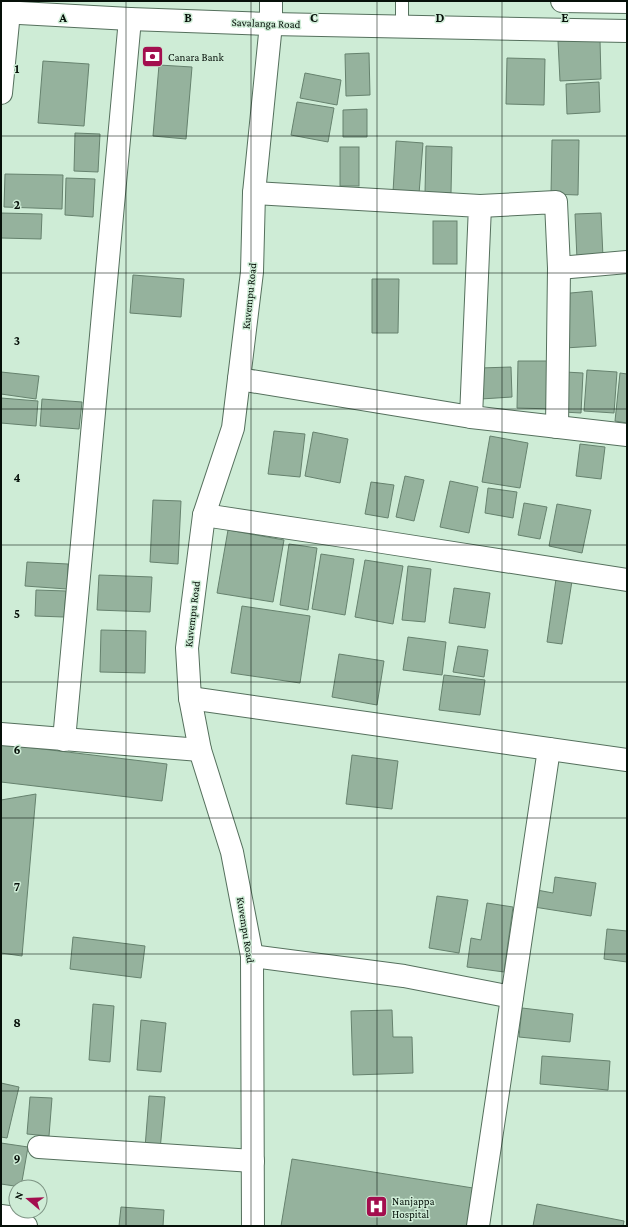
<svg xmlns="http://www.w3.org/2000/svg" width="628" height="1227" font-family="'Crimson Pro',serif">
  <style>
    .building { fill: #95b29d; stroke: #66826e }
    .lines { fill: none; stroke-linecap: round; stroke-linejoin: round }
    .lane-casing { stroke: #55705d; stroke-width: 14 }
    .street-casing { stroke: #55705d; stroke-width: 24 }
    .secondary-casing { stroke: #55705d; stroke-width: 24 }
    .primary-casing { stroke: #55705d; stroke-width: 24 }
    .lane { stroke: #fff; stroke-width: 12 }
    .street { stroke: #fff; stroke-width: 22 }
    .secondary { stroke: #fff; stroke-width: 22 }
    .primary { stroke: #fff; stroke-width: 22 }
    .grid { fill: none; stroke: #061009; stroke-width: 1; stroke-opacity: 0.55 }
    .labels { text-anchor: middle; dominant-baseline: central; stroke-width: 3; stroke-linejoin: round; paint-order: stroke }
    .street-label { font-size: 11px; fill: #061009; stroke: #ceecd6 }
    .poi-label { font-size: 11px; fill: #061009; stroke: #ceecd6; text-anchor: start }
    .grid-label { font-size: 13px; text-anchor: middle; font-weight: bold; fill: #061009; stroke: #ceecd6; stroke-width: 3; stroke-linejoin: round; paint-order: stroke }
  </style>
  <rect width="100%" height="100%" fill="#ceecd6"/>
  <g class="building">
    <polygon points="600,40 601,79 560,81 558,41"/>
    <polygon points="369,53 370,95 346,96 345,54"/>
    <polygon points="507,58 545,59 544,105 506,104"/>
    <polygon points="43,61 89,64 84,126 38,123"/>
    <polygon points="159,65 192,67 186,139 153,136"/>
    <polygon points="305,73 341,80 337,105 300,98"/>
    <polygon points="599,82 600,112 567,114 566,84"/>
    <polygon points="297,102 334,108 328,142 291,135"/>
    <polygon points="367,109 367,137 343,137 343,110"/>
    <polygon points="75,133 100,134 98,172 74,171"/>
    <polygon points="552,140 579,140 578,195 551,194"/>
    <polygon points="396,141 423,143 419,194 393,192"/>
    <polygon points="426,146 452,147 451,193 425,193"/>
    <rect x="340" y="147" width="19" height="39"/>
    <polygon points="5,174 63,175 62,209 4,207"/>
    <polygon points="66,178 95,179 93,217 65,215"/>
    <polygon points="1,213 42,214 41,239 1,238"/>
    <polygon points="601,213 603,257 577,259 575,214"/>
    <rect x="433" y="221" width="24" height="43"/>
    <polygon points="133,275 184,279 181,317 130,313"/>
    <polygon points="372,279 399,279 398,333 372,333"/>
    <polygon points="592,291 596,346 565,348 560,294"/>
    <polygon points="518,361 555,361 554,409 517,408"/>
    <polygon points="511,367 512,397 481,399 480,368"/>
    <polygon points="587,370 617,372 614,413 584,411"/>
    <polygon points="1,372 39,376 36,399 1,394"/>
    <polygon points="565,372 583,373 581,413 563,412"/>
    <polygon points="620,373 627,374 627,423 615,421"/>
    <polygon points="1,398 38,401 36,426 1,423"/>
    <polygon points="42,399 82,402 79,429 40,426"/>
    <polygon points="274,431 305,434 300,477 268,474"/>
    <polygon points="313,432 348,439 340,483 305,476"/>
    <polygon points="490,436 528,443 520,488 482,482"/>
    <polygon points="580,444 605,447 601,479 576,476"/>
    <polygon points="405,476 424,480 414,521 396,517"/>
    <polygon points="450,481 478,487 469,533 440,527"/>
    <polygon points="371,482 394,485 388,518 365,514"/>
    <polygon points="488,488 517,492 513,518 485,513"/>
    <polygon points="153,500 181,501 178,564 150,562"/>
    <polygon points="524,503 547,507 540,539 518,535"/>
    <polygon points="557,504 591,510 582,553 549,546"/>
    <polygon points="228,530 284,540 273,602 217,593"/>
    <polygon points="289,544 317,548 308,610 280,605"/>
    <polygon points="321,554 354,559 345,615 312,609"/>
    <polygon points="365,560 403,566 393,624 355,617"/>
    <polygon points="27,562 68,564 67,589 25,586"/>
    <polygon points="408,566 431,569 425,622 402,620"/>
    <polygon points="99,575 152,577 150,612 97,610"/>
    <polygon points="556,579 572,581 562,644 547,642"/>
    <polygon points="454,588 490,593 485,628 449,623"/>
    <polygon points="36,590 66,591 64,617 35,616"/>
    <polygon points="242,606 310,616 300,683 231,673"/>
    <polygon points="101,630 146,631 145,673 100,672"/>
    <polygon points="408,637 446,642 442,675 403,670"/>
    <polygon points="458,646 488,650 484,677 453,672"/>
    <polygon points="339,654 384,661 377,705 332,697"/>
    <polygon points="444,675 485,680 480,715 439,710"/>
    <polygon points="1,744 167,764 162,801 1,782"/>
    <polygon points="352,755 398,761 392,809 346,804"/>
    <polygon points="36,794 22,956 1,953 1,800"/>
    <polygon points="555,877 596,883 591,916 534,907 537,890 553,893"/>
    <polygon points="437,896 468,900 459,953 429,948"/>
    <polygon points="487,903 513,907 504,972 467,967 471,938 481,940"/>
    <polygon points="607,929 627,931 627,962 604,959"/>
    <polygon points="73,937 145,946 141,978 70,969"/>
    <polygon points="93,1004 114,1006 110,1062 89,1060"/>
    <polygon points="522,1008 573,1014 570,1042 519,1037"/>
    <polygon points="392,1010 393,1037 412,1037 413,1073 353,1075 351,1011"/>
    <polygon points="141,1020 166,1023 161,1072 137,1070"/>
    <polygon points="542,1056 610,1061 608,1090 540,1084"/>
    <polygon points="1,1083 19,1087 7,1138 1,1137"/>
    <polygon points="149,1096 165,1097 160,1150 145,1148"/>
    <polygon points="30,1097 52,1098 49,1136 27,1134"/>
    <polygon points="1,1143 28,1147 21,1187 1,1184"/>
    <polygon points="292,1159 473,1188 467,1226 281,1226"/>
    <polygon points="537,1204 624,1221 623,1226 533,1226"/>
    <polygon points="121,1207 164,1210 163,1226 119,1226"/>
  </g>
  <g class="lines">
    <defs>
      <polyline id="lane" points="402,26 402,1"/>
      <g id="street">
        <polyline points="1,93 9,12"/>
        <polyline points="254,193 480,206 471,417"/>
        <polyline points="480,206 556,202 559,268 557,427"/>
        <polyline points="559,268 627,262"/>
        <polyline points="239,379 471,417 627,435"/>
        <polyline points="204,515 370,540 627,580"/>
        <polyline points="190,698 627,760"/>
        <polyline points="1,734 200,750"/>
        <polyline points="64,740 130,19"/>
        <polyline points="252,956 404,976 512,997"/>
        <polyline points="39,1147 253,1161"/>
        <polyline points="1,1216 8,1217 26,1226"/>
        <polyline points="478,1226 549,749"/>
      </g>
      <polyline id="secondary" points="253,1226 252,956 232,852 200,750 190,698 187,648 204,515 233,428 252,272 254,193 271,24 271,1"/>
      <g id="primary">
        <polyline points="562,1 627,2"/>
        <polyline points="1,12 130,19 271,24 627,31"/>
      </g>
    </defs>
    <use href="#lane" class="lane-casing"/>
    <use href="#street" class="street-casing"/>
    <use href="#secondary" class="secondary-casing"/>
    <use href="#primary" class="primary-casing"/>
    <use href="#lane" class="lane"/>
    <use href="#street" class="street"/>
    <use href="#secondary" class="secondary"/>
    <use href="#primary" class="primary"/>
  </g>
  <path class="grid" d="M126,1V1226M251,1V1226M377,1V1226M502,1V1226M1,136H627M1,273H627M1,409H627M1,545H627M1,682H627M1,818H627M1,954H627M1,1091H627"/>
  <defs>
    <symbol id="bank-square" viewBox="-11 -11 22 22"><rect x="-9" y="-9" width="18" height="18" rx="4" fill="#a30e4e" stroke="#ceecd6"/><path d="M-6-4H6V4H-6ZM0-2.3a2.3 2.3 0 1 0 0 4.6a2.3 2.3 0 1 0 0-4.6Z" fill="#fff"/></symbol>
    <symbol id="hospital-square" viewBox="-11 -11 22 22"><rect x="-9" y="-9" width="18" height="18" rx="4" fill="#a30e4e" stroke="#ceecd6"/><path d="M-5-5h3v3.5h4V-5h3V5h-3V1.5h-4V5h-3Z" fill="#fff"/></symbol>
  </defs>
  <g fill-rule="evenodd">
    <use href="#bank-square" x="140" y="44" width="25" height="25"/>
    <use href="#hospital-square" x="364" y="1194" width="25" height="25"/>
  </g>
  <g class="labels">
    <g class="street-label">
      <text transform="translate(266 23) rotate(2)">Savalanga Road</text>
      <text transform="translate(249 296) rotate(-84)">Kuvempu Road</text>
      <text transform="translate(192 614) rotate(-83)">Kuvempu Road</text>
      <text transform="translate(246 930) rotate(81)">Kuvempu Road</text>
    </g>
    <g class="poi-label">
      <text x="168" y="57">Canara Bank</text>
      <text x="392" y="1201">Nanjappa<tspan x="392" dy="13">Hospital</tspan></text>
    </g>
  </g>
  <g class="grid-label">
    <text x="63" y="22">A</text>
    <text x="188" y="22">B</text>
    <text x="314" y="22">C</text>
    <text x="440" y="22">D</text>
    <text x="565" y="22">E</text>
    <text x="17" y="73">1</text>
    <text x="17" y="209">2</text>
    <text x="17" y="345">3</text>
    <text x="17" y="482">4</text>
    <text x="17" y="618">5</text>
    <text x="17" y="754">6</text>
    <text x="17" y="891">7</text>
    <text x="17" y="1027">8</text>
    <text x="17" y="1163">9</text>
  </g>
  <rect width="628" height="1227" fill="none" stroke="#061009" stroke-width="4"/>
  <g transform="translate(28 1199) rotate(289)"><circle r="19" fill="#ceecd6" stroke="#7e9484"/>
  <path d="M0-3L7 15L0 10L-7 15Z" fill="#a30e4e"/>
  <text y="-6" font-size="11" font-weight="bold" text-anchor="middle" fill="#061009">N</text>
  </g>
</svg>
